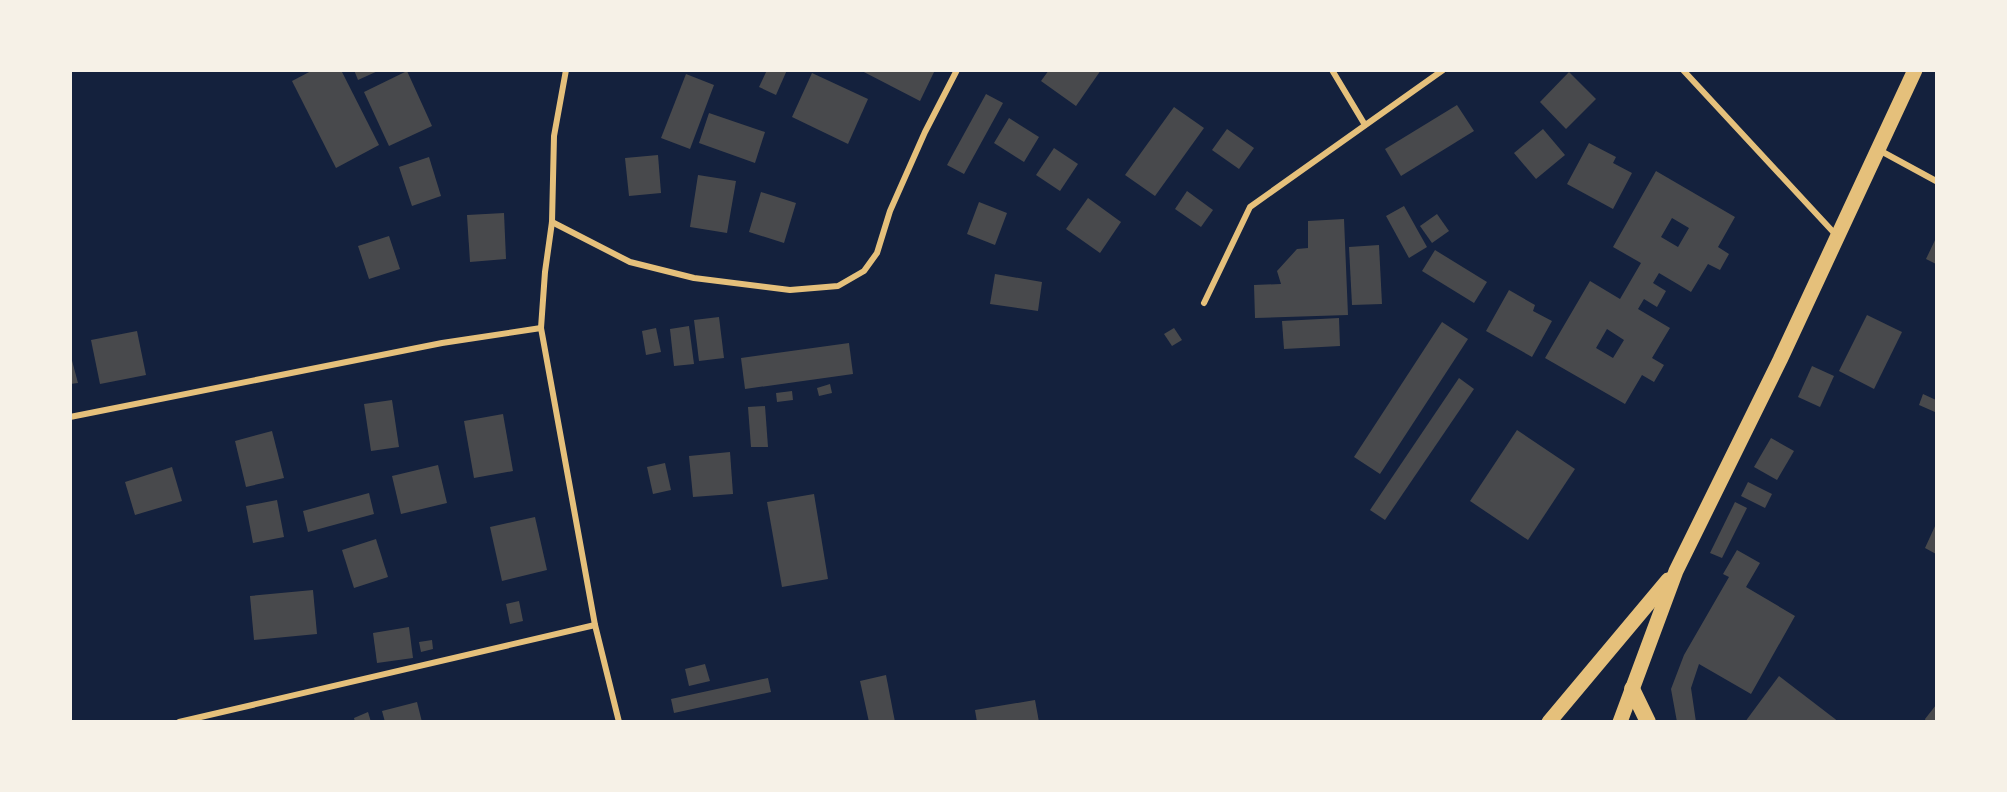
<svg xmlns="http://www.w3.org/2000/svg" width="2007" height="792" font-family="'IBM Plex Serif',serif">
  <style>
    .building { fill: #48494c; fill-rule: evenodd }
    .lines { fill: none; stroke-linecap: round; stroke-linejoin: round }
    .minor { stroke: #e5c07b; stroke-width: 6 }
    .primary { stroke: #e5c07b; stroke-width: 15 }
    .trunk { stroke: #e5c07b; stroke-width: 16 }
  </style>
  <rect width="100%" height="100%" fill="#14213d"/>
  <g class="building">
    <polygon points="313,70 341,70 379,145 336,168 292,81"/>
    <polygon points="354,70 380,70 358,80"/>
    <polygon points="767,70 787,70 776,95 759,87"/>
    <polygon points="860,70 935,70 920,101"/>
    <polygon points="1049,70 1101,70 1076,106 1041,81"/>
    <polygon points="407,71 432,126 389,146 364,92"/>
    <polygon points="1569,72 1596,99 1566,129 1540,102"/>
    <polygon points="812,73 868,99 848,144 792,117"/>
    <polygon points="686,74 714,85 690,149 661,138"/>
    <polygon points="986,94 1003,103 964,174 947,165"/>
    <polygon points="1457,105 1474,131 1401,176 1385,149"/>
    <polygon points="1174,107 1204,128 1155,196 1125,175"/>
    <polygon points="709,113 765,132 755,163 699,143"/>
    <polygon points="1009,118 1039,137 1024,162 994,143"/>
    <polygon points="1227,129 1254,148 1239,169 1212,150"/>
    <polygon points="1543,129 1565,155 1536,179 1514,153"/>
    <polygon points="1589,143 1616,157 1613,163 1632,173 1613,209 1567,184"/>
    <polygon points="1054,148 1078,164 1060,191 1036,175"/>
    <polygon points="658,155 661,193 629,196 625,158"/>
    <polygon points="429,157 441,196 412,206 399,167"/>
    <path d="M1656,171L1735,217L1718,247L1729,254L1720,270L1708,264L1691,292L1659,273L1653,283L1666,291L1657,307L1644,299L1638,309L1670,328L1652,358L1664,365L1654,382L1642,375L1625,404L1545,358L1590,281L1620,299L1641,263L1613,247ZM1672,218L1689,228L1678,247L1661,237ZM1607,329L1624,340L1613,358L1596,348Z"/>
    <polygon points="698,175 736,181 727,233 690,227"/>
    <polygon points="1187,191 1213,210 1201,227 1175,209"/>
    <polygon points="761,192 796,203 784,243 749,232"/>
    <polygon points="1088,198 1121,222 1100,253 1066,229"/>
    <polygon points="979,202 1007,213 995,245 967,234"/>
    <polygon points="1404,206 1427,247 1409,258 1386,216"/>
    <polygon points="504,213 506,259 470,262 467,215"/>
    <polygon points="1437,214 1449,231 1432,243 1420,226"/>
    <polygon points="1344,219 1348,315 1255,318 1254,285 1281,284 1277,271 1297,249 1308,248 1308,221"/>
    <polygon points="389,236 400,269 369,279 358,246"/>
    <polygon points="1936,238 1936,264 1926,259"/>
    <polygon points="1379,245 1382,304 1352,305 1349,247"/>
    <polygon points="1435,250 1487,282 1474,303 1422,271"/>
    <polygon points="995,274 1042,282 1038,311 990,304"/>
    <polygon points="1509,290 1535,305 1533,311 1552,321 1532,357 1486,331"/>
    <polygon points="1867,315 1902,332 1874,389 1839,371"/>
    <polygon points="719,317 724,358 699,361 694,320"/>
    <polygon points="1339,318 1340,346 1284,349 1282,321"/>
    <polygon points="1442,322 1468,339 1380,474 1354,457"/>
    <polygon points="689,326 694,364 674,366 670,329"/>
    <polygon points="656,328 661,352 646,355 642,331"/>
    <polygon points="1174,328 1182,340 1172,346 1164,334"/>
    <polygon points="137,331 146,375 100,384 91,340"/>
    <polygon points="849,343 853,374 745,389 741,358"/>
    <polygon points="70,353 78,383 70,384"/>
    <polygon points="1812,366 1834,376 1820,407 1798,397"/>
    <polygon points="1459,378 1474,389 1385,520 1370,510"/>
    <polygon points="830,384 832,393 819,396 817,388"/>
    <polygon points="792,391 793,400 777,402 776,393"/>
    <polygon points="1923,394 1936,400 1935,412 1919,405"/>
    <polygon points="392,400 399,447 371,451 364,404"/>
    <polygon points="765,406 768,447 751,447 748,407"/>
    <polygon points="503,414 513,471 474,478 464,421"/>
    <polygon points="1517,430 1575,469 1528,540 1470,501"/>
    <polygon points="272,431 284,478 246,487 235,441"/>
    <polygon points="1771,438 1794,451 1777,480 1754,467"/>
    <polygon points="730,452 733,494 693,497 689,456"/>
    <polygon points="665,463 671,490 653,494 647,467"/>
    <polygon points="438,465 447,503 401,514 392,476"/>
    <polygon points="172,467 182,501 135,515 125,482"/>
    <polygon points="1748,482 1772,494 1765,508 1741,496"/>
    <polygon points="369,493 374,514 308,532 303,511"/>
    <polygon points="814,494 828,579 782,587 767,502"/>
    <polygon points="277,500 284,537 253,543 246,506"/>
    <polygon points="1735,502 1747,508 1722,558 1710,553"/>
    <polygon points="535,517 547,570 502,581 490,527"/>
    <polygon points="1936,524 1936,554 1925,548"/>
    <polygon points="376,539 388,577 354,588 342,550"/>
    <polygon points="1737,550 1760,563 1746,587 1795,616 1751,694 1699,664 1691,688 1696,722 1677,722 1671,689 1684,655 1729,577 1723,574"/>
    <polygon points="313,590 317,634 254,640 250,596"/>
    <polygon points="519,601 523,621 510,624 506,604"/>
    <polygon points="409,627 413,658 377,663 373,633"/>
    <polygon points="432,640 433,649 421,652 419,642"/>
    <polygon points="705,664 710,681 689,686 685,669"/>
    <polygon points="886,675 895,722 869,722 860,681"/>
    <polygon points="1779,676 1839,722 1745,722"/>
    <polygon points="768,678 771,692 674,713 671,699"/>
    <polygon points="1035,700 1039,722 977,722 975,710"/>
    <polygon points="417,702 422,722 385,722 382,711"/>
    <polygon points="1936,705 1936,722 1926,722 1925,719"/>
    <polygon points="368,712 371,722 355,722 354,718"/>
  </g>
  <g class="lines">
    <g class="minor">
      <polyline points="566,70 554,136 552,222 545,272 541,328 595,625 619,722"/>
      <polyline points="1332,70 1365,125"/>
      <polyline points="1683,70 1836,235"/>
      <polyline points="1879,150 1936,181"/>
      <polyline points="552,222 630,262 694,278 790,290 838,286 864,271 877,253 890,211 925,132 957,70"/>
      <polyline points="1204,303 1250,207 1443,70"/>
      <polyline points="70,417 442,343 541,328"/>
      <polyline points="179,722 595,625"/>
    </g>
    <g class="primary">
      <polyline points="1549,722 1668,580"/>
      <polyline points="1620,722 1676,571 1780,360 1915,70"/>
    </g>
    <polyline class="trunk" points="1632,689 1648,722"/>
  </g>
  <rect width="2007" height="792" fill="none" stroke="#f6f1e7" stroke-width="144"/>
</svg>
